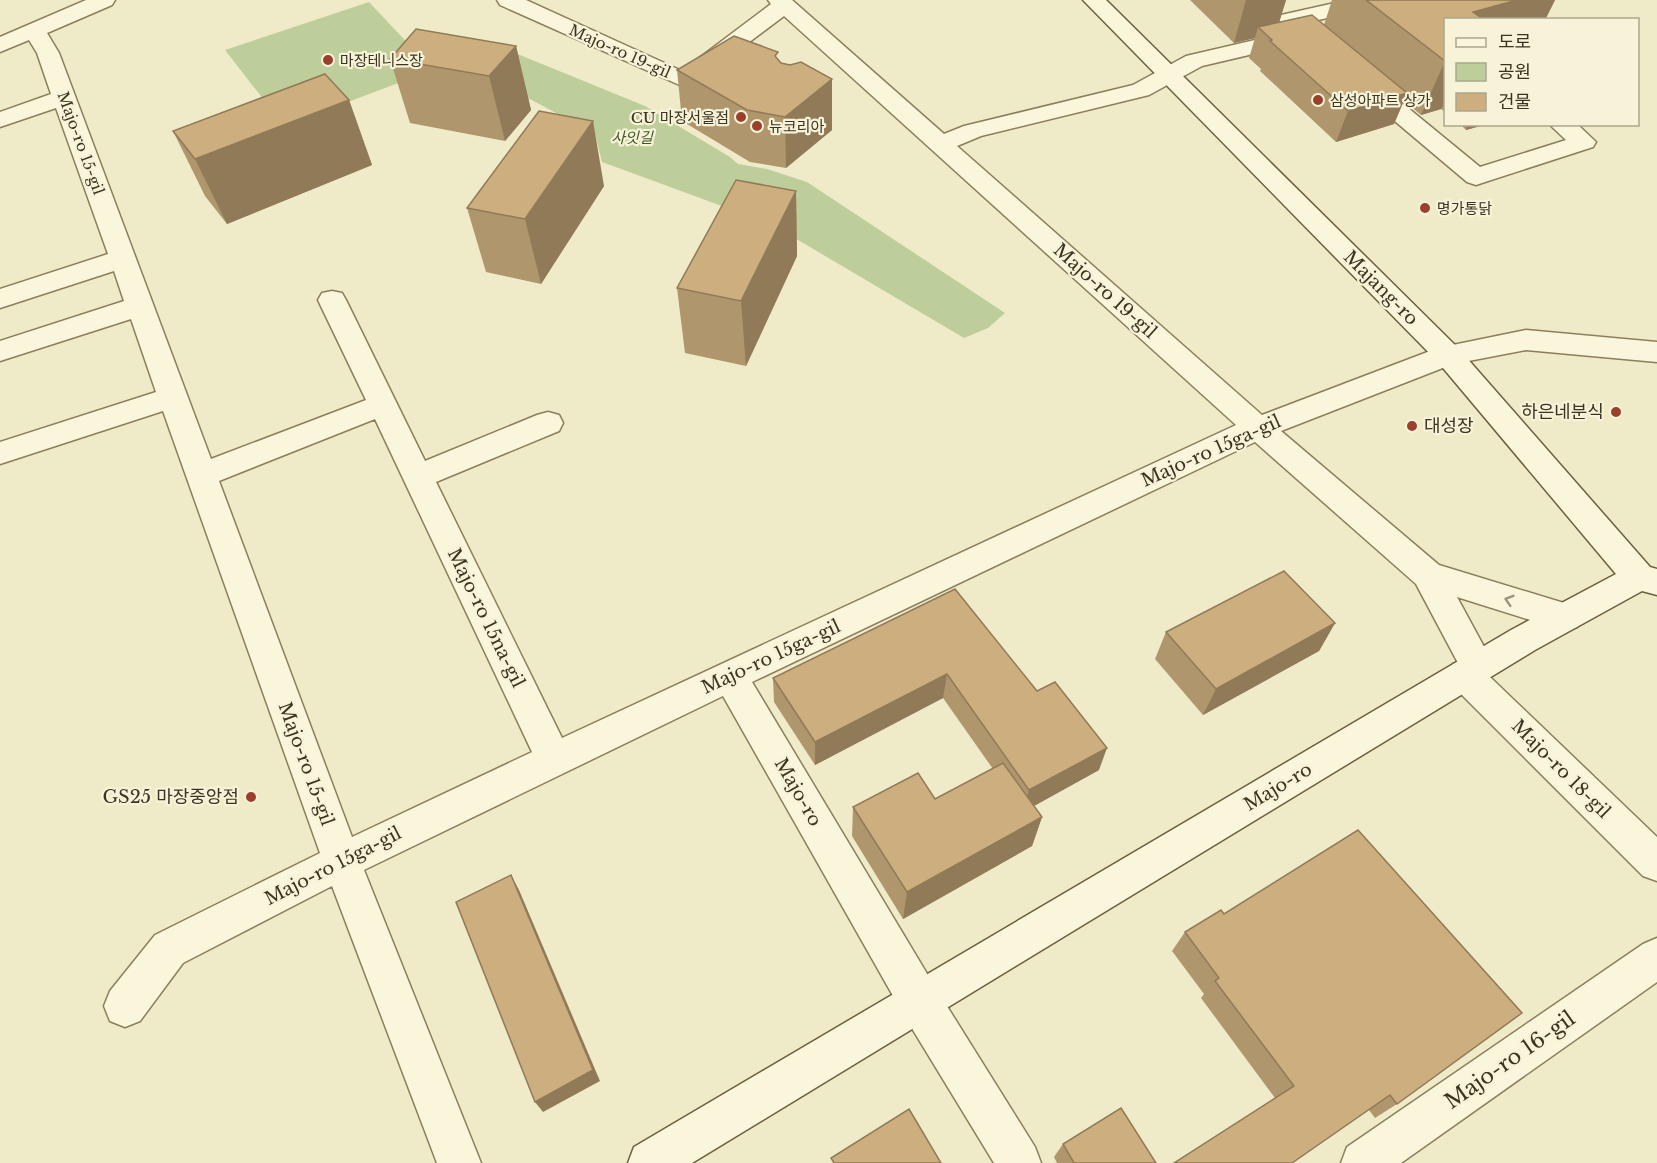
<svg xmlns="http://www.w3.org/2000/svg" width="1657" height="1163" font-family="'Libre Baskerville','Noto Sans KR',serif">
  <style>
    .green { fill: #bece9b }
    .lines { fill: none; stroke-linecap: round; stroke-linejoin: round }
    .minor-casing { stroke: #8c7e5c; stroke-width: 3 }
    .secondary-casing { stroke: #6e5f3f; stroke-width: 3 }
    .minor { fill: #f9f6dc; fill-rule: evenodd }
    .secondary { fill: #f9f6dc; fill-rule: evenodd }
    .wall { fill: #b0966c }
    .shaded-wall { fill: #907a58 }
    .building { fill: #cdae7e; stroke: #907a58; stroke-width: 1.5 }
    .oneway { stroke: #9a947e }
    .poi-dot { fill: #9b402c; stroke: #f6f3d8; stroke-width: 2 }
    .labels { text-anchor: middle; dominant-baseline: central; stroke-width: 4.5; stroke-linejoin: round; paint-order: stroke }
    .far-street-label { font-size: 15px; fill: #3c3320; stroke: #f6f3d8 }
    .far-poi-label { font-size: 15px; fill: #3c3320; stroke: #f6f3d8; text-anchor: start }
    .far-park-label { font-size: 15px; font-style: italic; fill: #425826; stroke: #f6f3d8 }
    .street-label { font-size: 18px; fill: #3c3320; stroke: #f6f3d8 }
    .poi-label { font-size: 18px; fill: #3c3320; stroke: #f6f3d8; text-anchor: end }
    .near-street-label { font-size: 21px; fill: #3c3320; stroke: #f6f3d8 }
  </style>
  <rect width="100%" height="100%" fill="#efebc8"/>
  <g class="green">
    <polygon points="369,2 433,70 284,126 225,50"/>
    <polygon points="515,53 645,106 730,157 738,164 767,169 807,182 1005,313 988,328 964,338 771,224 602,162 595,134 491,78"/>
  </g>
  <g class="lines">
    <defs>
      <g id="minor">
        <path d="M86,0H115L112,5L47,33L59,53L211,459L366,400L318,300L322,293L332,291L342,293L346,300L425,461L537,415L548,412L559,415L563,423L559,431L436,482L562,738L1236,425L784,16L692,85L684,87L500,5L497,0H526L682,71L771,4L768,0H792L944,134L964,126L1133,85L1186,56L1289,32L1278,20L1281,15L1348,0H1388L1385,5L1305,23L1316,35L1313,40L1202,66L1149,95L981,136L957,146L1262,415L1438,348L1526,330L1657,342V362L1526,350L1453,364L1281,431L1439,565L1577,607L1582,617L1577,627L1565,631L1457,597L1495,667L1490,677L1657,837V881L1643,876L1453,686L1448,675L1453,664L1458,663L1416,584L1255,442L752,682L935,987L1035,1147L1041,1163H994L905,1017L723,696L364,870L481,1163H437L332,886L183,963L140,1021L125,1027L110,1021L104,1006L110,991L155,935L320,853L163,411L0,464V442L156,392L131,319L0,361V341L124,301L114,271L0,308V289L108,254L56,108L0,127V112L51,94L37,53L29,40L0,52V37ZM375,419L532,752L352,837L219,481Z"/>
        <polygon points="1366,78 1374,80 1480,167 1566,140 1549,124 1577,124 1596,142 1593,147 1485,182 1476,185 1467,182 1358,90 1354,85 1358,80"/>
        <polygon points="1657,938 1657,982 1401,1163 1341,1163 1347,1147 1643,944"/>
      </g>
      <polygon id="secondary" points="1083,0 1106,0 1458,348 1650,567 1657,569 1657,595 1642,591 1535,650 692,1163 628,1163 634,1147 1511,630 1616,574 1438,362"/>
    </defs>
    <use href="#minor" class="minor-casing"/>
    <use href="#secondary" class="secondary-casing"/>
    <use href="#minor" class="minor"/>
    <use href="#secondary" class="secondary"/>
  </g>
  <g class="wall">
    <polygon points="1190,0 1286,0 1279,22 1324,25 1332,0 1555,0 1545,20 1446,20 1446,113 1441,109 1421,115 1404,101 1394,124 1336,142 1260,71 1261,69 1249,58 1255,38 1234,43"/>
    <polygon points="516,46 531,110 505,141 410,123 390,59"/>
    <polygon points="677,70 832,130 786,168 750,162 682,121"/>
    <polygon points="349,100 372,165 227,224 205,196 173,131"/>
    <polygon points="1460,124 1487,124 1466,130"/>
    <polygon points="604,186 541,284 486,272 467,208"/>
    <polygon points="796,191 797,256 746,366 685,353 677,288"/>
    <polygon points="955,589 1099,770 1034,806 1042,817 1032,846 903,919 852,836 853,807 935,799 993,769 943,698 815,765 774,702 773,678"/>
    <polygon points="1335,623 1319,651 1203,715 1155,659 1166,632"/>
    <polygon points="1358,830 1397,1104 1375,1118 1369,1110 1275,1098 1201,998 1204,994 1172,951 1185,932 1224,914"/>
    <polygon points="1063,1144 1156,1163 1057,1163 1054,1157"/>
  </g>
  <g class="shaded-wall">
    <polygon points="1246,0 1286,0 1276,33 1258,27 1255,38 1234,43"/>
    <polygon points="1517,0 1555,0 1545,20 1470,20 1473,12"/>
    <polygon points="516,46 531,110 505,141 489,76"/>
    <polygon points="1445,61 1446,100 1441,109 1421,115"/>
    <polygon points="832,79 832,130 786,168 785,117"/>
    <polygon points="1407,93 1394,124 1336,142 1348,111"/>
    <polygon points="349,100 372,165 227,224 195,159"/>
    <polygon points="593,121 604,186 541,284 525,219"/>
    <polygon points="1468,124 1487,124 1466,130"/>
    <polygon points="796,191 797,256 746,366 741,301"/>
    <polygon points="1335,623 1319,651 1203,715 1216,689"/>
    <polygon points="947,674 943,698 815,765 815,742"/>
    <polygon points="1107,748 1099,770 1023,812 1029,790"/>
    <polygon points="1042,817 1032,846 903,919 907,892"/>
    <polygon points="511,875 519,890 600,1081 543,1112 535,1102"/>
  </g>
  <g class="building">
    <polygon points="1366,0 1517,0 1473,12 1484,20 1446,20 1445,61"/>
    <polygon points="1312,15 1407,93 1348,111 1270,41 1272,40 1258,27"/>
    <polygon points="416,29 516,46 489,76 390,59"/>
    <polygon points="734,36 778,52 775,56 781,63 790,65 801,62 832,79 785,117 747,110 677,70"/>
    <polygon points="325,74 349,100 195,159 173,131"/>
    <polygon points="539,111 593,121 525,219 467,208"/>
    <polygon points="736,180 796,191 741,301 677,288"/>
    <polygon points="1284,571 1335,623 1216,689 1166,632"/>
    <polygon points="955,589 1037,691 1055,682 1107,748 1029,790 947,674 815,742 773,678"/>
    <polygon points="1003,763 1042,817 907,892 853,807 918,773 935,799"/>
    <polygon points="1358,830 1522,1013 1397,1104 1390,1095 1292,1163 1174,1163 1294,1086 1215,981 1219,978 1185,932 1221,910 1224,914"/>
    <polygon points="511,875 593,1070 535,1102 456,902"/>
    <polygon points="1121,1108 1156,1163 1074,1163 1063,1144"/>
    <polygon points="909,1109 941,1163 834,1163 831,1158"/>
  </g>
  <defs><path id="oneway-chevron" d="M-2-3.5L2.5 0L-2 3.5" fill="none" stroke-width="1.6" stroke-linecap="round" stroke-linejoin="round" transform="scale(1.5)"/></defs>
  <use class="oneway" href="#oneway-chevron" transform="translate(1509 600) rotate(-163)"/>
  <g class="poi-dot">
    <circle cx="328" cy="60" r="6"/>
    <circle cx="1318" cy="100" r="6"/>
    <circle cx="741" cy="117" r="6"/>
    <circle cx="757" cy="126" r="6"/>
    <circle cx="1425" cy="208" r="6"/>
    <circle cx="1616" cy="412" r="6"/>
    <circle cx="1412" cy="426" r="6"/>
    <circle cx="251" cy="797" r="6"/>
  </g>
  <g class="labels">
    <g class="far-street-label">
      <text transform="translate(620 51) rotate(24)">Majo-ro 19-gil</text>
      <text transform="translate(81 143) rotate(70)">Majo-ro 15-gil</text>
    </g>
    <g class="far-poi-label">
      <text x="340" y="60">마장테니스장</text>
      <text x="1330" y="100">삼성아파트 상가</text>
      <text x="729" y="117" text-anchor="end">CU 마장서울점</text>
      <text x="769" y="126">뉴코리아</text>
      <text x="1437" y="208">명가통닭</text>
    </g>
    <g class="far-park-label">
      <text x="632" y="137">사잇길</text>
    </g>
    <g class="street-label">
      <text transform="translate(1381 288) rotate(45)">Majang-ro</text>
      <text transform="translate(1105 291) rotate(42)">Majo-ro 19-gil</text>
      <text transform="translate(1211 451) rotate(-24)">Majo-ro 15ga-gil</text>
      <text transform="translate(486 618) rotate(64)">Majo-ro 15na-gil</text>
      <text transform="translate(771 657) rotate(-25)">Majo-ro 15ga-gil</text>
      <text transform="translate(306 764) rotate(70)">Majo-ro 15-gil</text>
      <text transform="translate(1561 769) rotate(45)">Majo-ro 18-gil</text>
      <text transform="translate(1278 787) rotate(-31)">Majo-ro</text>
      <text transform="translate(798 792) rotate(60)">Majo-ro</text>
      <text transform="translate(333 866) rotate(-27)">Majo-ro 15ga-gil</text>
    </g>
    <g class="poi-label">
      <text x="1604" y="412">하은네분식</text>
      <text x="1424" y="426" text-anchor="start">대성장</text>
      <text x="239" y="797">GS25 마장중앙점</text>
    </g>
    <g class="near-street-label">
      <text transform="translate(1510 1060) rotate(-35)">Majo-ro 16-gil</text>
    </g>
  </g>
  <rect x="1444" y="18" width="195" height="108" fill="#f6f3d8" stroke="#aca68e" stroke-width="1.5"/>
  <rect x="1456" y="38" width="30" height="9" fill="#f9f6dc" stroke="#aca68e" stroke-width="1.5"/>
  <text x="1498" y="48" font-size="18" fill="#3c3320">도로</text>
  <rect x="1456" y="63" width="30" height="18" fill="#bece9b" stroke="#aca68e" stroke-width="1.5"/>
  <text x="1498" y="78" font-size="18" fill="#3c3320">공원</text>
  <rect x="1456" y="93" width="30" height="18" fill="#cdae7e" stroke="#aca68e" stroke-width="1.5"/>
  <text x="1498" y="108" font-size="18" fill="#3c3320">건물</text>
</svg>
